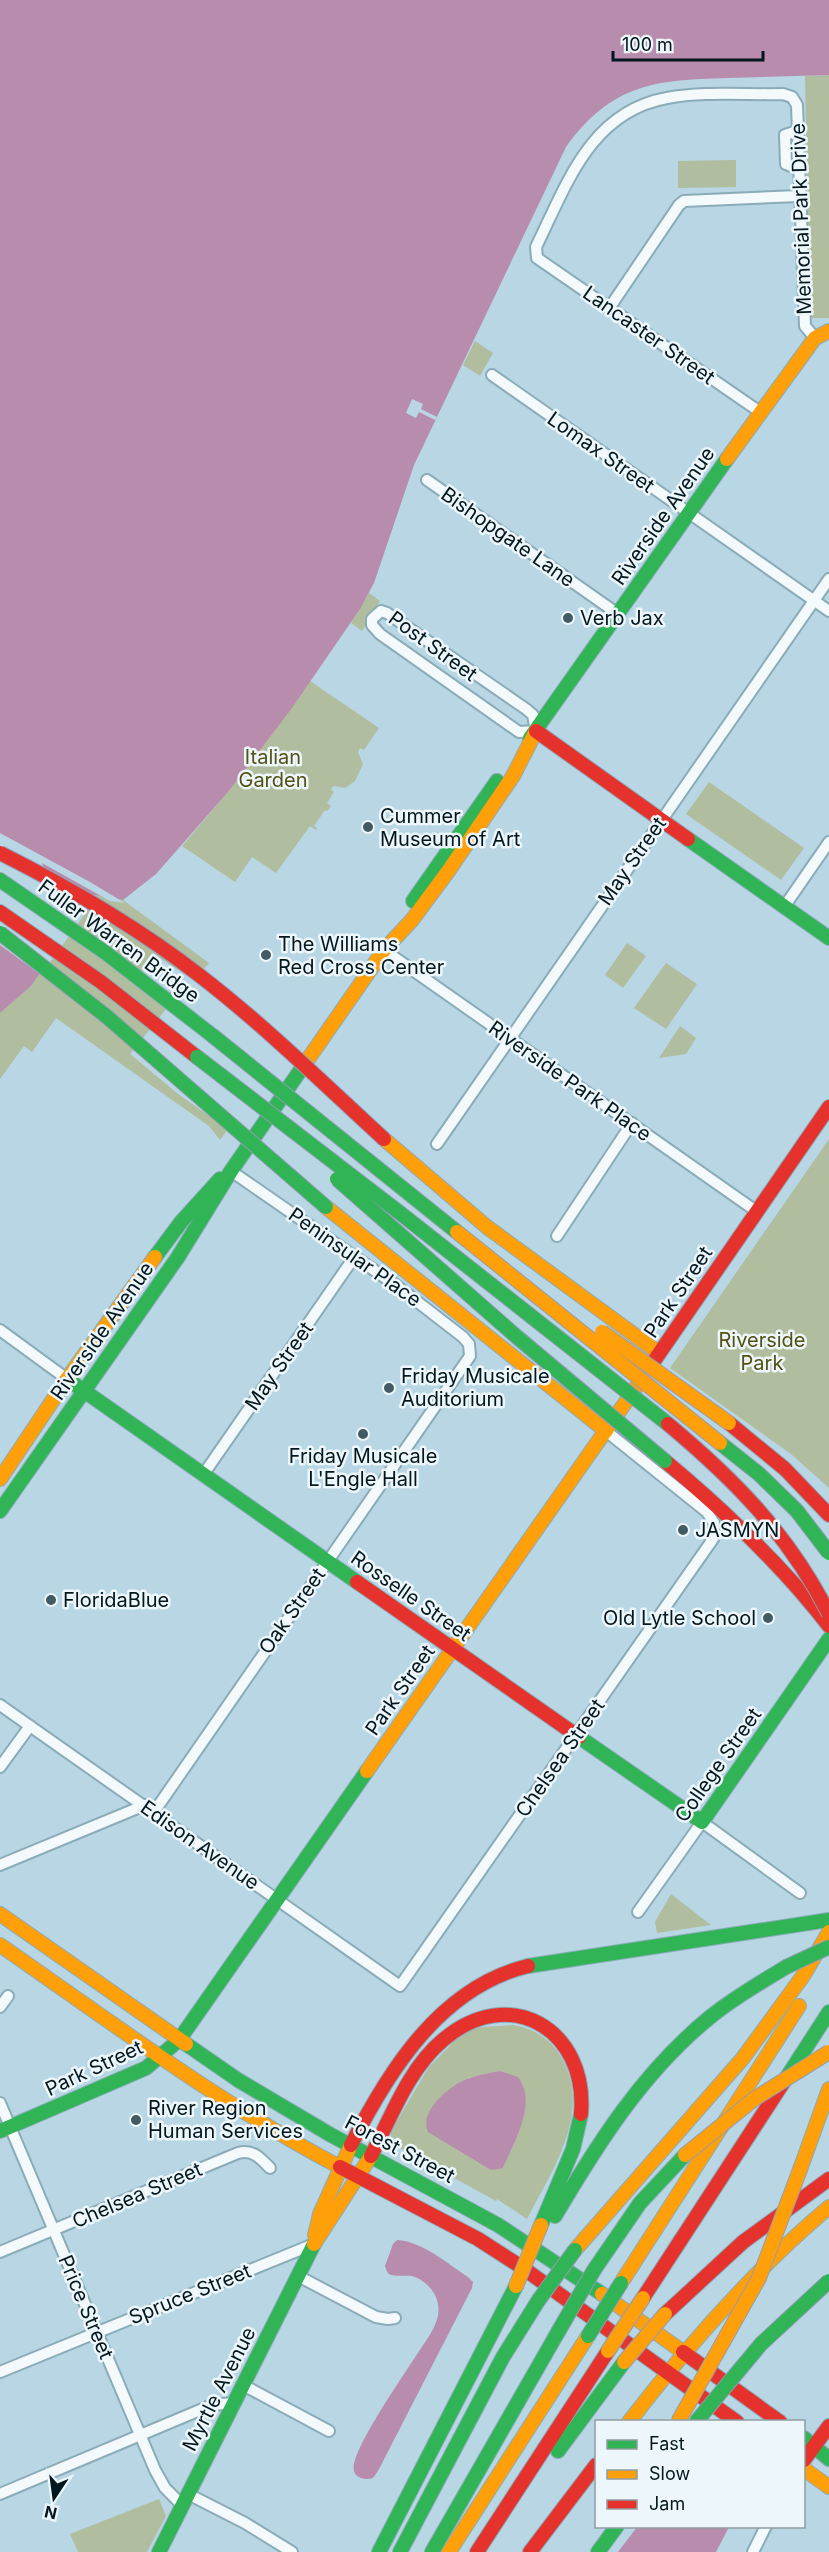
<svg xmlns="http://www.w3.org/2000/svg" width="829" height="2552" font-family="Inter,sans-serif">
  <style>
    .green { fill: #b0bd9e; fill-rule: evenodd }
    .water { fill: #b78cac }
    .pier { fill: #b8d6e4 }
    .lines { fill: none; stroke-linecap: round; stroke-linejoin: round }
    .street-casing { stroke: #8aacb9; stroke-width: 14 }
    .fast-casing { stroke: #8aacb9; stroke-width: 16 }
    .slow-casing { stroke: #8aacb9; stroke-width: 16 }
    .jam-casing { stroke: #8aacb9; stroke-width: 16 }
    .street { stroke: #f4f9fb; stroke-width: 10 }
    .fast { stroke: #30b455; stroke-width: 14 }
    .slow { stroke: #ff9f0a; stroke-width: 14 }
    .jam { stroke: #e5322d; stroke-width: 14 }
    .fast-bridge-casing { stroke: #919db4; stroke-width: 16; stroke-linecap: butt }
    .slow-bridge-casing { stroke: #919db4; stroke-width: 16; stroke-linecap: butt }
    .jam-bridge-casing { stroke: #919db4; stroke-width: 16; stroke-linecap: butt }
    .fast-bridge { stroke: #30b455; stroke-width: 14 }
    .slow-bridge { stroke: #ff9f0a; stroke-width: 14 }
    .jam-bridge { stroke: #e5322d; stroke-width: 14 }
    .poi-dot { fill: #425a64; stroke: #edf6fa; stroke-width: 2 }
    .labels { text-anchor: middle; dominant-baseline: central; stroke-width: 5; stroke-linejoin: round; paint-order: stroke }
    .street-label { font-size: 20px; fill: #03171f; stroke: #edf6fa }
    .poi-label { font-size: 20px; fill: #03171f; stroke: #edf6fa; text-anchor: start }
    .park-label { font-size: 20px; fill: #535113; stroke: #edf6fa }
  </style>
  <rect width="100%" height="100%" fill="#b8d6e4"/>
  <g class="green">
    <polygon points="829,75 829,318 810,318 805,76"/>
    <polygon points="736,160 736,187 678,188 678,161"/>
    <polygon points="475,341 493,353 480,376 463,365"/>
    <polygon points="369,593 380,601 362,631 351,623"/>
    <polygon points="310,681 379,728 364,750 360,748 358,752 363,764 355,781 345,788 333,786 331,790 334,792 327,803 331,806 327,811 325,810 314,826 317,828 316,830 310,826 276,873 252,857 235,882 182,846 228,792"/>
    <polygon points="709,782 804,848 781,880 686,814"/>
    <polygon points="95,895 123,900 209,963 194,980 155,955 137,978 173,993 176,991 179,993 130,1054 178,1094 228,1129 220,1140 209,1126 56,1018 32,1052 24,1046 0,1079 0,1013 31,986"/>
    <polygon points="627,943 646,956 623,988 605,975"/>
    <polygon points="666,963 697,984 666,1029 634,1008"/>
    <polygon points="680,1026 696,1038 686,1054 659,1058"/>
    <polygon points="829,1139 829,1488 791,1454 670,1368"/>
    <polygon points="671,1894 711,1925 657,1933 655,1922"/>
    <path d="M513,2025C533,2028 551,2039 561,2057C593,2112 552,2170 527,2219L497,2199L496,2201L391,2143V2131L429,2067L467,2028ZM500,2071L522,2082C532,2111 515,2142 503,2168L468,2078Z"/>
    <polygon points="159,2499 166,2516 147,2552 78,2552 70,2534"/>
  </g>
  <g class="water">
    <path d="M0,0H829V75C795,76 761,77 727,78C654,80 612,84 566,147L414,465L374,583L360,609L292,708L228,792L156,874L123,900L95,895L31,986L0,1013Z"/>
    <path d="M500,2071L518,2077C538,2102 514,2143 503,2168L491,2170L428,2132C419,2111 449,2086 467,2079C478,2075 489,2073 500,2071Z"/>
    <path d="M397,2240C422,2241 448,2264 468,2277L473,2282L472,2288L378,2471L373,2478C367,2480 356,2479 354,2471C348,2451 419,2354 432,2331C436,2324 440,2314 438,2305C437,2292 424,2279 412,2276C405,2275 395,2277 389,2274C387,2272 386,2269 385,2266L393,2244Z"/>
    <polygon points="615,2527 729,2527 716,2552 596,2552"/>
  </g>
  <g class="pier">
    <polygon points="412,399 423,404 421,409 437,417 435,420 419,412 416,418 406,413"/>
    <polygon points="0,833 90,882 125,903 110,901 42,863 51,887 87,911 41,975 0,945"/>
    <polygon points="611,2526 637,2527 618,2552 593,2552"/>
  </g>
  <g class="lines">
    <defs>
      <g id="street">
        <polyline points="797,131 785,135 786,164 798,169"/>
        <polyline points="610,307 679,205 684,201 799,196"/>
        <polyline points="492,375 829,611"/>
        <path d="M760,412L537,258L536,247C567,184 590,112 667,98C703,91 746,95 783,94L792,97L797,105L805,326L815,338"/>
        <polyline points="427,480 618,614"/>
        <polygon points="381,611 387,613 526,709 533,715 536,731 519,732 380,634 372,625 372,619"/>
        <polyline points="784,907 829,842"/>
        <polyline points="384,950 756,1211"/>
        <polyline points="437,1144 829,579"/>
        <polyline points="557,1236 632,1123"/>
        <polyline points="0,1330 67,1379"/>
        <polyline points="203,1475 355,1256"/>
        <polyline points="0,1705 400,1986 713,1539 714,1523 707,1512 606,1431"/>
        <polyline points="0,1767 30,1726"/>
        <polyline points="154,1812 470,1356 469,1344 463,1337 397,1286 231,1171"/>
        <polyline points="0,1865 145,1805"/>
        <polyline points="638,1912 702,1822 800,1893"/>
        <polyline points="0,2007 8,1996"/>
        <polyline points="0,2103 155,2470 165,2488 182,2505"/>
        <path d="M0,2252L238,2153C253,2149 260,2158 270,2168"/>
        <polyline points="298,2276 376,2317 388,2319 395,2318"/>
        <polyline points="0,2372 314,2244"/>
        <polyline points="243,2385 329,2431"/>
        <polyline points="0,2494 212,2405 234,2403"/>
        <polyline points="188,2494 245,2523 292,2552"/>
        <polyline points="753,2552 766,2526"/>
      </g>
      <g id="fast">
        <polyline points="530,738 727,459"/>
        <polyline points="688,839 829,938"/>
        <polyline points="0,880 106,953 213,1036"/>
        <polyline points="413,901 497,781"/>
        <polyline points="155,1257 181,1222 220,1179"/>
        <polyline points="67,1379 357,1582"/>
        <polyline points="0,1511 178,1257 231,1171 304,1065"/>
        <polyline points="579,1737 702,1822 829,1639"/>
        <polyline points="528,1966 829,1920"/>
        <polyline points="186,2044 238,2080 331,2135 498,2225 602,2294"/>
        <polyline points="785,2080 829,2012"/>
        <polyline points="0,2131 146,2068 179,2040 367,1771"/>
        <path d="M555,2216C598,2143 643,2072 709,2018C733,1998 760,1983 786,1967"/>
        <polyline points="541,2225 573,2149 581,2114"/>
        <polyline points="594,2270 640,2203 685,2155"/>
        <polyline points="804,2438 829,2459"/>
        <polyline points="558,2451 624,2362"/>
        <polyline points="159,2552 314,2244"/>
        <polyline points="379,2552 516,2286"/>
        <polyline points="400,2552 503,2357 538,2301"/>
        <polyline points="432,2552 558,2332"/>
        <polyline points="598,2552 617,2526"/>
      </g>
      <g id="slow">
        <polyline points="727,459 815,338 829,331"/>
        <polyline points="304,1065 384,950 412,920 449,870 513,776 536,731"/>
        <polyline points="384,1139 487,1227 659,1353"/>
        <polyline points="326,1207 606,1431"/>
        <polyline points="0,1479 67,1379 155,1257"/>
        <polyline points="367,1771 637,1386"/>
        <polyline points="0,1914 186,2044"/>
        <path d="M0,1945C111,2022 220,2104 340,2167"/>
        <polyline points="801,2167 829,2089"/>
        <polyline points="315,2235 320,2214 351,2145"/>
        <polyline points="314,2244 371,2156"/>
        <polyline points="575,2250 743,2058 803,1976 829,1932"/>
        <polyline points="621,2283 799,2006"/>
        <polyline points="602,2294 683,2352"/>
        <path d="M629,2422C689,2344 753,2271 829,2207"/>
        <polyline points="804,2469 829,2487"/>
        <polyline points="449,2552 588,2336"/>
      </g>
      <g id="jam">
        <polyline points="536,731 688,839"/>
        <polyline points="0,912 101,982 197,1057"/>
        <polyline points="654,1361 829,1107"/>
        <polyline points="729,1423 785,1469 829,1515"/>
        <path d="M665,1461C725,1511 781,1564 829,1626"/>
        <polyline points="357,1582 579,1737"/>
        <path d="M351,2145C389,2070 441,1987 528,1966"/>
        <path d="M371,2156C391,2117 409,2068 443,2040C509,1983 588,2029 581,2114"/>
        <polyline points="340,2167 478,2239 523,2268 667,2372"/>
        <polyline points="643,2298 785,2080"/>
        <polyline points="665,2314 743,2242 829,2179"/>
        <polyline points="683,2352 780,2422"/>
        <polyline points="667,2372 737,2422"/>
        <polyline points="804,2460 829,2426"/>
        <polyline points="477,2552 608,2351"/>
        <polyline points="530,2552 596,2465"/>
      </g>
    </defs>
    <use href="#street" class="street-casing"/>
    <use href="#fast" class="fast-casing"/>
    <use href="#slow" class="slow-casing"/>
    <use href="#jam" class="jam-casing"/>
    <use href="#street" class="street"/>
    <use href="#fast" class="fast"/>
    <use href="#slow" class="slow"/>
    <use href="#jam" class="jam"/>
    <defs>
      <g id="fast-bridge">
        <polyline points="0,933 106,1016 326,1207"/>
        <polyline points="213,1036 457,1232"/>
        <polyline points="197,1057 400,1213 668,1424"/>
        <polyline points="337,1179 517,1337 665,1461"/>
        <polyline points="720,1443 759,1474 797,1511 829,1553"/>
        <polyline points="786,1967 829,1947"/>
        <polyline points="538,2301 575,2250"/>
        <polyline points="558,2332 594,2270"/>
        <polyline points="588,2336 621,2283"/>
        <polyline points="696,2422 761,2344 829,2281"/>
      </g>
      <g id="slow-bridge">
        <polyline points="457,1232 720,1443"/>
        <polyline points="602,1332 729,1423"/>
        <polyline points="685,2155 754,2099 829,2052"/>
        <polyline points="516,2286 541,2225"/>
        <polyline points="608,2351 643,2298"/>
        <polyline points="624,2362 665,2314"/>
        <polyline points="678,2422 759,2278 801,2167"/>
      </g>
      <g id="jam-bridge">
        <path d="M0,853C70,888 137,927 199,975C264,1025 323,1083 384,1139"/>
        <path d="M668,1424C736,1481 789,1535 829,1614"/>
      </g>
    </defs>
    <use href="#fast-bridge" class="fast-bridge-casing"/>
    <use href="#slow-bridge" class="slow-bridge-casing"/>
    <use href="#jam-bridge" class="jam-bridge-casing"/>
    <use href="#fast-bridge" class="fast-bridge"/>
    <use href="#slow-bridge" class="slow-bridge"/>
    <use href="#jam-bridge" class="jam-bridge"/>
  </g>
  <g class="poi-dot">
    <circle cx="568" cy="618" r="6"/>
    <circle cx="368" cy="827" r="6"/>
    <circle cx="266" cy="955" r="6"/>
    <circle cx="389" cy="1388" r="6"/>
    <circle cx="363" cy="1434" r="6"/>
    <circle cx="683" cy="1530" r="6"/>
    <circle cx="51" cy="1600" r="6"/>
    <circle cx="768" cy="1618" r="6"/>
    <circle cx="136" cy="2120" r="6"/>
  </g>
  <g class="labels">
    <g class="street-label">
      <text transform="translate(801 219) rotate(-92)">Memorial Park Drive</text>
      <text transform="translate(649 335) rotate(35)">Lancaster Street</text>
      <text transform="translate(601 452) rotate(35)">Lomax Street</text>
      <text transform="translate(663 516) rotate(-55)">Riverside Avenue</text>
      <text transform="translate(508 537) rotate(35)">Bishopgate Lane</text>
      <text transform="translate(433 646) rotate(36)">Post Street</text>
      <text transform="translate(632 861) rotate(-55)">May Street</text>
      <text transform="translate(119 941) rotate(36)">Fuller Warren Bridge</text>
      <text transform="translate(570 1081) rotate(35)">Riverside Park Place</text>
      <text transform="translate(355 1257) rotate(35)">Peninsular Place</text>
      <text transform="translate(678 1292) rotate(-56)">Park Street</text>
      <text transform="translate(102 1331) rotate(-55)">Riverside Avenue</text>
      <text transform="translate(279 1366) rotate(-55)">May Street</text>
      <text transform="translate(411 1596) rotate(35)">Rosselle Street</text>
      <text transform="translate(292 1611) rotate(-55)">Oak Street</text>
      <text transform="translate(400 1690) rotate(-55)">Park Street</text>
      <text transform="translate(560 1758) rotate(-55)">Chelsea Street</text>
      <text transform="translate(718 1765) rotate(-55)">College Street</text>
      <text transform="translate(200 1845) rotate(35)">Edison Avenue</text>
      <text transform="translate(94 2068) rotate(-25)">Park Street</text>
      <text transform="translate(400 2149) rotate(28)">Forest Street</text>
      <text transform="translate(137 2195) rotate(-23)">Chelsea Street</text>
      <text transform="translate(190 2294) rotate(-22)">Spruce Street</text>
      <text transform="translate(86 2307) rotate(67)">Price Street</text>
      <text transform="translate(219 2389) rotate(-63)">Myrtle Avenue</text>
    </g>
    <g class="poi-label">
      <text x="580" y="618">Verb Jax</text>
      <text x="380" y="816">Cummer<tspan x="380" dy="23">Museum of Art</tspan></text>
      <text x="278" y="944">The Williams<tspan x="278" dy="23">Red Cross Center</tspan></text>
      <text x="401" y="1376">Friday Musicale<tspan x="401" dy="23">Auditorium</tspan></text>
      <text x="363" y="1456" text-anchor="middle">Friday Musicale<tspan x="363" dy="23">L'Engle Hall</tspan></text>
      <text x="695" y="1530">JASMYN</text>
      <text x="63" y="1600">FloridaBlue</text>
      <text x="756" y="1618" text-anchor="end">Old Lytle School</text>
      <text x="148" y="2108">River Region<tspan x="148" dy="23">Human Services</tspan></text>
    </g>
    <g class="park-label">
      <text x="273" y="757">Italian<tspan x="273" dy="23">Garden</tspan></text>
      <text x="762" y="1340">Riverside<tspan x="762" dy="23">Park</tspan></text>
    </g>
  </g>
  <rect x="595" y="2420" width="210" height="108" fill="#edf6fa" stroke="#8f9da2" stroke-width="1.5"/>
  <rect x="607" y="2440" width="30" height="9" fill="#30b455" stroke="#8f9da2" stroke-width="1.5"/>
  <text x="649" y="2450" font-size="18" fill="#03171f">Fast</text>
  <rect x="607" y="2470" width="30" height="9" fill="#ff9f0a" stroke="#8f9da2" stroke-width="1.5"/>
  <text x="649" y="2480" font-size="18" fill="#03171f">Slow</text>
  <rect x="607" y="2500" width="30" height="9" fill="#e5322d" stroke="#8f9da2" stroke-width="1.5"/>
  <text x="649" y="2510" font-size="18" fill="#03171f">Jam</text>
  <g transform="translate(54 2498) rotate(193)" stroke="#edf6fa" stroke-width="4.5" paint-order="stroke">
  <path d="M0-4.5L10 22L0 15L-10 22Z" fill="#03171f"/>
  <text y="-9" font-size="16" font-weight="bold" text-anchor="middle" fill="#03171f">N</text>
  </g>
  <path d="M613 51v9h150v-9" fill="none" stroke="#03171f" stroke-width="3"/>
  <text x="622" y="51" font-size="18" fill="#03171f" stroke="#edf6fa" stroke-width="4.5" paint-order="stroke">100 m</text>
</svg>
